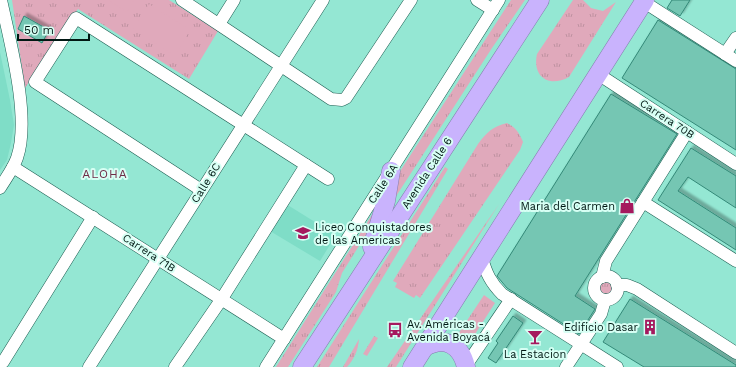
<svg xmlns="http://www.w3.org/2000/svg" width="736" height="367" font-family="'Work Sans',sans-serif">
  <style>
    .built { fill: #7fddc7 }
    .grass { fill: url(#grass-tufts) }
    .garden { fill: #e0a9bb }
    .building { fill: #74c6b3; stroke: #348978; filter: url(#shadow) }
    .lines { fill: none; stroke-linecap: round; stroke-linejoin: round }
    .minor-casing { stroke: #1d5e52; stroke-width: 13 }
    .highway-casing { stroke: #837dab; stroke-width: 19 }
    .minor { stroke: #fff; stroke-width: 12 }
    .highway { stroke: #c9b3fd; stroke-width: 18 }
    .labels { text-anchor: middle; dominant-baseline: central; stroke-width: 4; stroke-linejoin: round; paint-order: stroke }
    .street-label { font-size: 11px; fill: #001813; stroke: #d7fff4 }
    .poi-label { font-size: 11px; fill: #001813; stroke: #d7fff4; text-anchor: end }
    .neighbourhood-label { font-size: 12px; letter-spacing: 1px; fill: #6f2c47; stroke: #d7fff4 }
  </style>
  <defs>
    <pattern id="grass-tufts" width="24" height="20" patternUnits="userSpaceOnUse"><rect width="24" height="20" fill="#e0a9bb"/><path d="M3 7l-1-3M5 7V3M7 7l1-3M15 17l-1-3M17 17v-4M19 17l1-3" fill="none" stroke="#be91a0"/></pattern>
    <filter id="shadow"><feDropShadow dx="3" dy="-3" stdDeviation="1" flood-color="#0004"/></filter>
  </defs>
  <rect width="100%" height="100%" fill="#94e7d3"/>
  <g class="built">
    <polygon points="0,52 10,100 14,125 11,143 7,160 0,170"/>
    <polygon points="286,204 336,235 320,261 270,231"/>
  </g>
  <g class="grass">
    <polygon points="12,0 169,0 218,31 189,79 78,9 25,88"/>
    <polygon points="511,0 525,0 492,48 391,204 395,179"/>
    <path d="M573,0H583L591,8L603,11L616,2L569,77C549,88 532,77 537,54Z"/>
    <path d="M507,123C516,128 519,132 523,142L520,150L420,298L416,295L414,298L395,287L397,283L393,281L478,144C487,132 492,127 507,123Z"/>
    <polygon points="445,167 448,169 329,367 317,367"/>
    <polygon points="380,202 377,217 342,273 336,292 288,367 276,367"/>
    <polygon points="499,204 396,367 387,367"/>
    <circle cx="606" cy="289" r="9"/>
    <polygon points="484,295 495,303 470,342 458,334"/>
    <polygon points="374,336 378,338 367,356 363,354"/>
    <path d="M359,339C358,351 354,359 347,367H343Z"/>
  </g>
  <g class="garden">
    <polygon points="108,0 134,0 127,12"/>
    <polygon points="149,4 190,30 175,56 133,29"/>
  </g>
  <g class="building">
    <polygon points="672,0 690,0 680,16 667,8"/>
    <polygon points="24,16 49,30 42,43 18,29"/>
    <polygon points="658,20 736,69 736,150 622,78"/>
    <polygon points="611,94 677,134 575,296 595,309 579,334 507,288 497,276"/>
    <polygon points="691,148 736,176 736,208 688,177 678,191 736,228 736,250 658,200"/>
    <polygon points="630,299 736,365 736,367 644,367 603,342"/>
    <polygon points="513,316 523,323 496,363 488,358 498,343 496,341"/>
  </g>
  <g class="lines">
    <defs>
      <g id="minor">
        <polyline points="182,0 331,99 342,100 346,98 411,0"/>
        <polyline points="477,0 493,10"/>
        <polyline points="644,2 736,61"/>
        <polyline points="219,24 234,0"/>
        <polyline points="725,54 736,38"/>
        <polyline points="598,74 736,164"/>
        <polyline points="13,167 284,339"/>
        <path d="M0,188C6,178 13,169 17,158C31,118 10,42 1,0"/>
        <polyline points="201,190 35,82 76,18 328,179"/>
        <polyline points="643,202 736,261"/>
        <path d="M482,258C486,273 491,283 502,294L617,367"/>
        <circle cx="606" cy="288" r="12"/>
        <polyline points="602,277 606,261 687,132"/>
        <polyline points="617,285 627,285 637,289 736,353"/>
        <polyline points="3,362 93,217"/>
        <polyline points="89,367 323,0"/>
        <polyline points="175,367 221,300 306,165"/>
        <polyline points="266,367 499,0"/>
        <polyline points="465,367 511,299"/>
        <polyline points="566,367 601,314 605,300"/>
      </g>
      <g id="highway">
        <polyline points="372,247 386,201 391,171"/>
        <path d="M425,347C445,336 461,345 466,367"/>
        <polyline points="302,367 540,0"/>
        <polyline points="412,367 645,0"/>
      </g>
    </defs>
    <use href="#minor" class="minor-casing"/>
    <use href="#highway" class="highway-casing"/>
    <use href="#minor" class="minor"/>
    <use href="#highway" class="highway"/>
  </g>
  <defs>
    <symbol id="shop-bare" viewBox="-9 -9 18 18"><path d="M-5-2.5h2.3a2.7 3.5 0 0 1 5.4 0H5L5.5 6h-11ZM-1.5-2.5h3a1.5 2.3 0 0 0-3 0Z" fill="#a5195e" stroke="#d7fff4" stroke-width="2.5" paint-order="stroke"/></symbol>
    <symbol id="school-bare" viewBox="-9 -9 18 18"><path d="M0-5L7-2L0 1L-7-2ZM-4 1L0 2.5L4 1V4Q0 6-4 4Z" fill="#a5195e" stroke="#d7fff4" stroke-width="2.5" paint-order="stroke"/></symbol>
    <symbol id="building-bare" viewBox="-9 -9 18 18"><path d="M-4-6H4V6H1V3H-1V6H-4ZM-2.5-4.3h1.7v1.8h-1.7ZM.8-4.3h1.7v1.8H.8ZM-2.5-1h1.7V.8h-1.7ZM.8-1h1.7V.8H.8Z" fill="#a5195e" stroke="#d7fff4" stroke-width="2.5" paint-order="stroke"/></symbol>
    <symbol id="bus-bare" viewBox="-9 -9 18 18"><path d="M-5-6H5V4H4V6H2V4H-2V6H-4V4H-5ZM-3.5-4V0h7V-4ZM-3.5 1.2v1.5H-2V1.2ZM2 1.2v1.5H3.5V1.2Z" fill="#a5195e" stroke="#d7fff4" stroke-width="2.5" paint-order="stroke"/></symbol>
    <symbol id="bar-bare" viewBox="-9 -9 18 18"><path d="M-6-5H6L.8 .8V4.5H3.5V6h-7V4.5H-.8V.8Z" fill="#a5195e" stroke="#d7fff4" stroke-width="2.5" paint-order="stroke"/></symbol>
  </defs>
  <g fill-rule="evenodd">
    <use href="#shop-bare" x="616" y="195" width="22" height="22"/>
    <use href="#school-bare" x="292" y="222" width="22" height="22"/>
    <use href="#building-bare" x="639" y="316" width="22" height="22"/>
    <use href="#bus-bare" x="384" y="319" width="22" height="22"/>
    <use href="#bar-bare" x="524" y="326" width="22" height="22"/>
  </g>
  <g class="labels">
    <g class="street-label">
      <text transform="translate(667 119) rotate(33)">Carrera 70B</text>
      <text transform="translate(427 173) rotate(-57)">Avenida Calle 6</text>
      <text transform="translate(206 183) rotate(-58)">Calle 6C</text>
      <text transform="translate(383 184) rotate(-57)">Calle 6A</text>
      <text transform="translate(149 253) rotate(33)">Carrera 71B</text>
    </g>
    <g class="poi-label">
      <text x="615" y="206">Maria del Carmen</text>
      <text x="315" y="227" text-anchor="start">Liceo Conquistadores<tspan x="315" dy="13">de las Americas</tspan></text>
      <text x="407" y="324" text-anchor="start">Av. Américas -<tspan x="407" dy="13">Avenida Boyacá</tspan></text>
      <text x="638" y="327">Edificio Dasar</text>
      <text x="535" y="354" text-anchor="middle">La Estacion</text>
    </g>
    <g class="neighbourhood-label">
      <text x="105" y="174">ALOHA</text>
    </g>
  </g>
  <path d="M18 34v6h71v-6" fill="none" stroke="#001813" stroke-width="2"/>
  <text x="24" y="34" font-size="12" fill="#001813" stroke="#d7fff4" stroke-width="3" paint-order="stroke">50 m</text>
</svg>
